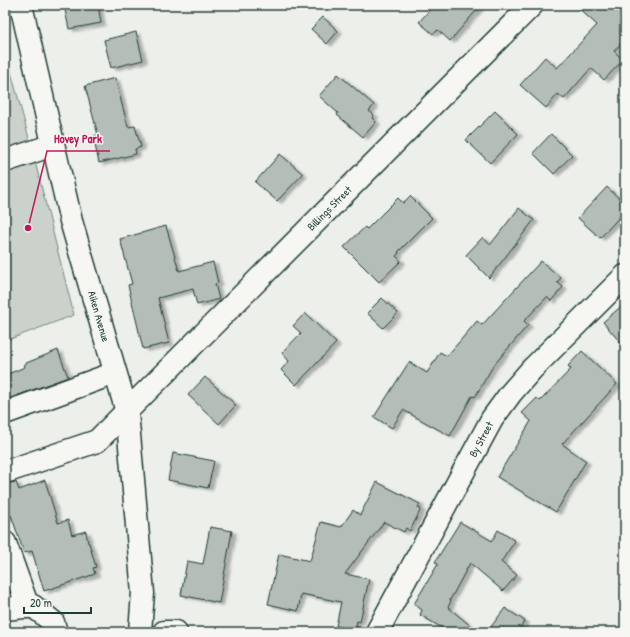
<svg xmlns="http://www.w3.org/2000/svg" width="630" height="637" font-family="'Patrick Hand',sans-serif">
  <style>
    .green { fill: #cbd2cc; stroke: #758880 }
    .building { fill: #b4bdb8; stroke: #1f3d34; filter: url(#shadow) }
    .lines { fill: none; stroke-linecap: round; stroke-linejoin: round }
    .minor-casing { stroke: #1f3d34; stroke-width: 25 }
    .minor { stroke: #f6f6f2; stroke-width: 22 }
    .labels { text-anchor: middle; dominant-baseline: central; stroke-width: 3; stroke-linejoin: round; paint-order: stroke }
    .street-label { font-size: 11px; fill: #1f3d34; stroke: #f6f6f2 }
    .leader { fill: none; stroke: #c2185b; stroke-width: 1.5 }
    .callout-dot { fill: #c2185b; stroke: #f6f6f2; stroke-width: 1.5 }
    .callout-label { font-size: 12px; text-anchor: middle; font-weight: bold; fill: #c2185b; stroke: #f6f6f2; stroke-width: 3; stroke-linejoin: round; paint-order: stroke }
  </style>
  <defs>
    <filter id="shadow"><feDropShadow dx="4.5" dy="2.5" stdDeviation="1" flood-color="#0004"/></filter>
  </defs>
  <rect width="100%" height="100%" fill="#edefea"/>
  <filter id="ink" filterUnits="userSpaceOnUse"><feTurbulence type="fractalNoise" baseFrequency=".025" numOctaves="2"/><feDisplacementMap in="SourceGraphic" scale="8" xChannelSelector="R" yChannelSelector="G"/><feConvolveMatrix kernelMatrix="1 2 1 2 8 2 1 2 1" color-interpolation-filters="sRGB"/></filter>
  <g filter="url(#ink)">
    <polygon class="green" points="5,50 30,142 74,315 5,341"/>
    <g class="building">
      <polygon points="64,5 98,5 101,23 69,29"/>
      <polygon points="434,5 481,5 450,41 438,30 433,34 419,22"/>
      <polygon points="575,5 615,5 625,14 625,39 614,51 623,60 604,80 591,68 564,99 558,94 546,108 520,85 545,57 557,68 597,25"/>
      <polygon points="323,17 338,31 327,44 311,29"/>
      <polygon points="136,32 143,60 111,68 104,40"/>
      <polygon points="338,74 374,105 369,111 374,115 372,118 376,122 363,137 337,115 338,113 319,96"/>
      <polygon points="115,78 128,127 135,126 141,147 135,149 136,154 99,163 93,136 98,135 85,86"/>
      <polygon points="495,111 518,134 490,163 466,140"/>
      <polygon points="551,134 572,155 554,174 533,153"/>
      <polygon points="280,154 303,174 277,201 255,182"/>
      <polygon points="607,187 625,204 625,211 600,238 578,218"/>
      <polygon points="410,196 432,218 398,252 399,253 396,256 401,261 379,282 344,247 365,227 367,229 398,198 403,203"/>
      <polygon points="519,208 534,220 489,278 466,255 483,237 490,245"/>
      <polygon points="166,226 179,271 213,262 218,283 215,284 219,299 197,305 193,289 158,298 169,343 143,349 128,285 132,284 120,239"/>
      <polygon points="541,261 561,278 557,282 563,287 551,301 547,297 524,321 528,325 493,366 475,397 472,396 450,436 403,410 392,428 374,417 409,362 427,373 440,352 447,356 477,321 482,325"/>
      <polygon points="382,298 398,313 383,328 367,313"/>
      <polygon points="625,303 625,348 603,322"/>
      <polygon points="305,313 336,343 296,385 281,370 289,361 282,353 301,333 293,326"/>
      <polygon points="58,350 68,377 5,400 5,375 25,367 24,364"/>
      <polygon points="582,351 617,384 562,444 586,461 556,512 497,477 531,421 522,413 537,398 540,401 571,369 568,366"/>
      <polygon points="205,377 236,405 219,424 188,395"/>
      <polygon points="173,453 214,461 208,488 168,480"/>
      <polygon points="45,480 58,523 68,520 72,535 86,531 88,543 89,543 96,567 93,568 95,574 44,591 32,551 24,553 11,515 5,518 5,484 16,482 19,490"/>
      <polygon points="377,482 420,504 418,508 421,509 410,531 406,528 404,532 384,522 345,574 369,579 360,622 357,621 355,630 336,626 341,602 301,594 298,611 268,604 279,554 310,561 321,522 341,527 353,510 360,515"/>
      <polygon points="460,522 492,541 498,530 515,541 501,562 517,575 503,591 470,563 450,600 451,601 448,607 478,632 449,632 420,615 422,610 414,604 438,564 435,562"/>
      <polygon points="210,527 232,531 219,603 181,595 187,561 203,564"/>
      <polygon points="505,608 525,621 517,632 487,632"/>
    </g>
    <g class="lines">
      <defs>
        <g id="minor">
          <path id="s1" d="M21,5L71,221L127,412L143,593L140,632"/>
          <polyline points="5,161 53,145"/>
          <polyline points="5,413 115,373"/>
          <path id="s2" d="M5,472L97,441L532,5"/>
          <polyline points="5,543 28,607"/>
          <polyline points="5,609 33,606 53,622 56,632"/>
          <polyline points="164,632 176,632"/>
          <path id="s3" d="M377,632L492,419L511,393L532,369L625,276"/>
        </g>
      </defs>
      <use href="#minor" class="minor-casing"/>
      <use href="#minor" class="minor"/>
    </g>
  </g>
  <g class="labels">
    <g class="street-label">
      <text stroke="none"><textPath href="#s2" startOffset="426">Billings Street</textPath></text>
      <text stroke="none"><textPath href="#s1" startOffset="321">Aiken Avenue</textPath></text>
      <text stroke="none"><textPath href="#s3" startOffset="219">By Street</textPath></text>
    </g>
  </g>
  <path class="leader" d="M28 228L47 151H110"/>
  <circle class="callout-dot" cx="28" cy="228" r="4"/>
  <g class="callout-label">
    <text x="78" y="143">Hovey Park</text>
  </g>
  <rect width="630" height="637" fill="none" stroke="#f6f6f2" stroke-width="20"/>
  <rect x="10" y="10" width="610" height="617" fill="none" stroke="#1f3d34" stroke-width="1.5" filter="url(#ink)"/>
  <path d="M24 607v6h67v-6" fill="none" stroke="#1f3d34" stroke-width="2"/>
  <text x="30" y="607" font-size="12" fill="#1f3d34" stroke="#f6f6f2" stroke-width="3" paint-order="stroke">20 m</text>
</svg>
